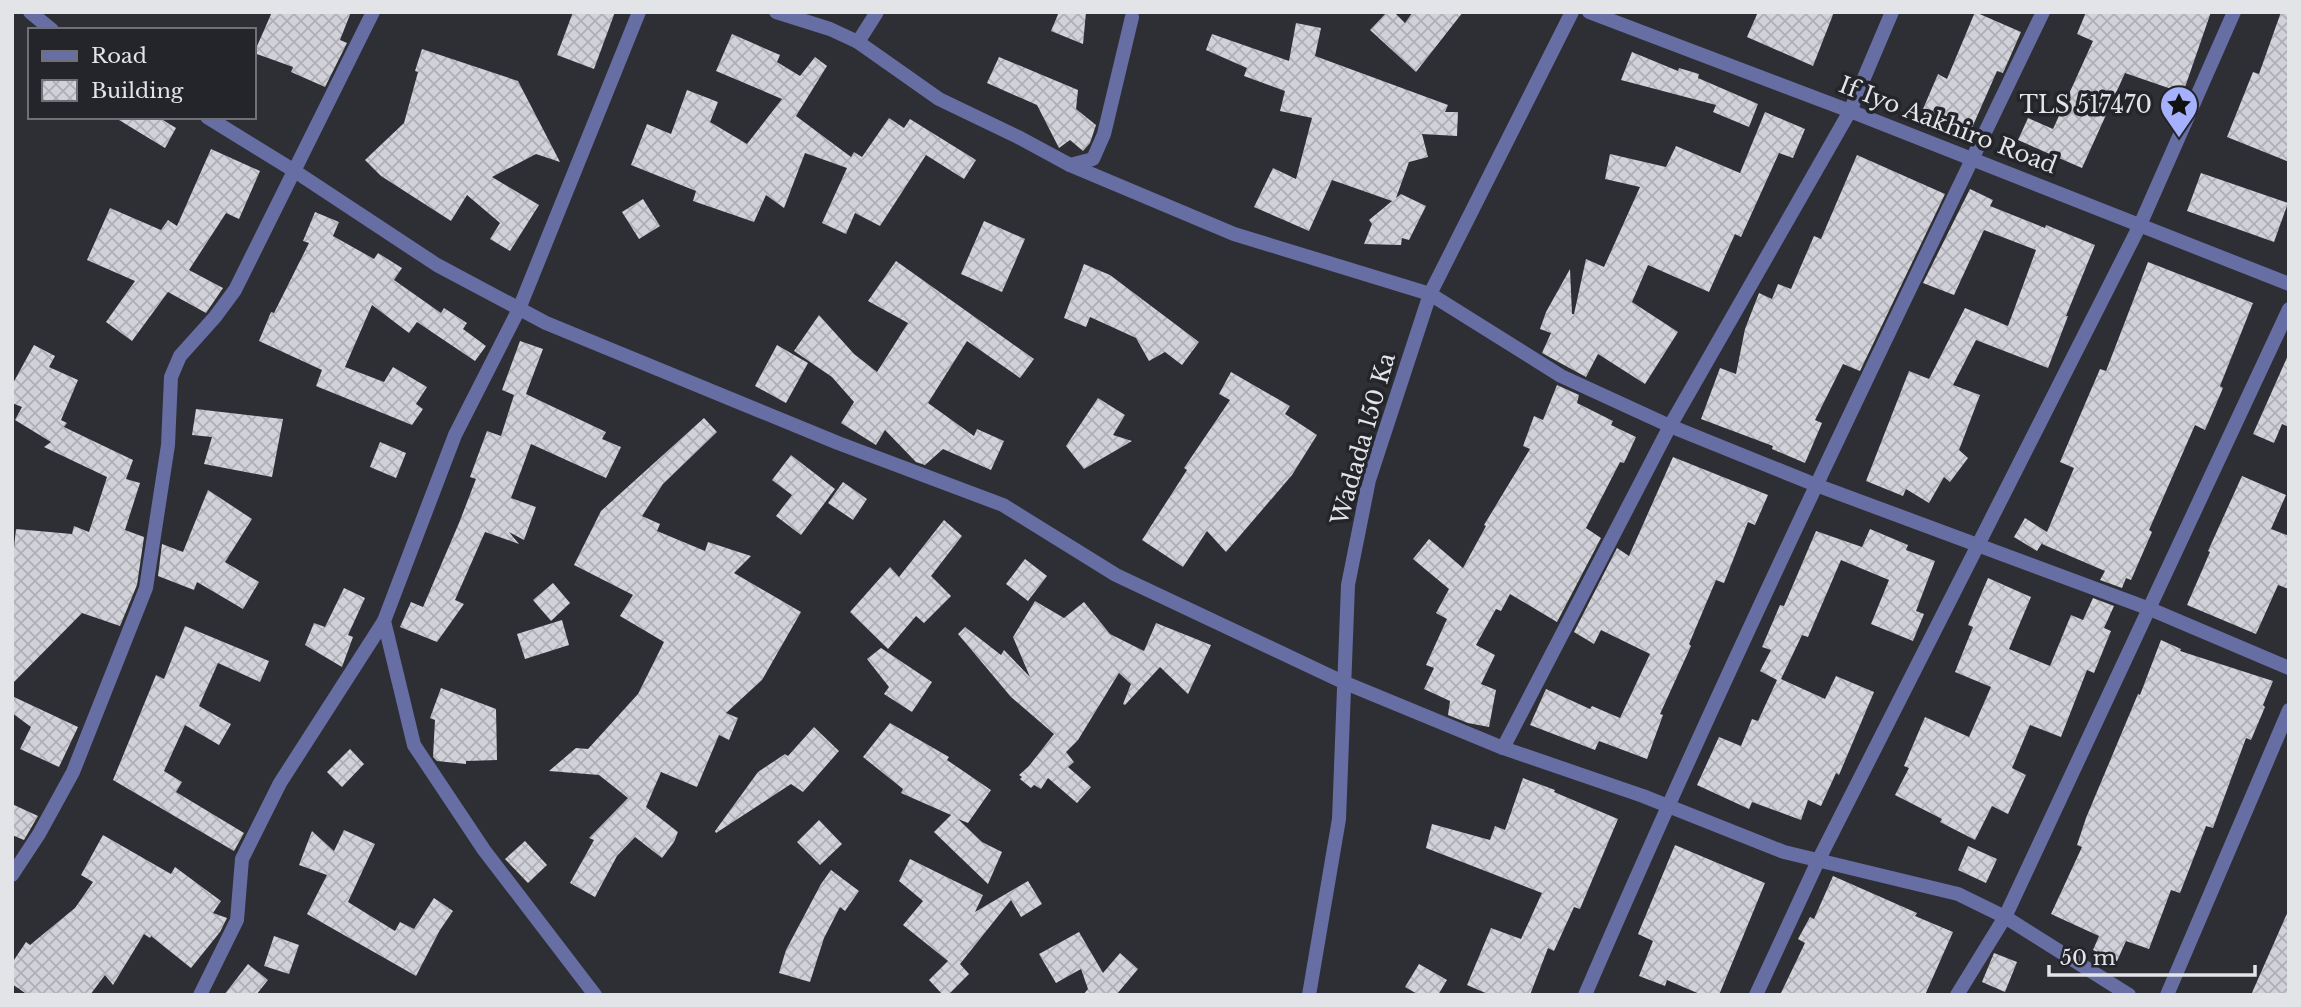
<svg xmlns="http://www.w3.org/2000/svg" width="2301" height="1007" font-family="'Libre Baskerville',serif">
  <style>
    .building { fill: url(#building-cross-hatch) }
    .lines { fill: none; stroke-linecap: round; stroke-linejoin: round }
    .minor { stroke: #666ea4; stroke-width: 14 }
    .tertiary { stroke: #666ea4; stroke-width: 14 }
    .labels { text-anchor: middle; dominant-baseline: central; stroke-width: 7; stroke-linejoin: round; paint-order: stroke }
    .poi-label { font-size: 23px; fill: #e3e4e7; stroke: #24252a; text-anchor: end }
    .street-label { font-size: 23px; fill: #e3e4e7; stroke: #24252a }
  </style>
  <defs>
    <pattern id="building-cross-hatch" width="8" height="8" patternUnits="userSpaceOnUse" patternTransform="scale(1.75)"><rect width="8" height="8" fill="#d1d2d9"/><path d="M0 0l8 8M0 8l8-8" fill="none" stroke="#aeaeb4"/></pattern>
  </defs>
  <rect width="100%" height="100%" fill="#2e2f34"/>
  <g class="building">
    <polygon points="272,12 351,12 340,40 347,43 325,87 291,72 293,67 254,53"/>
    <polygon points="573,12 615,12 594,69 557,55"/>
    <polygon points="1059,12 1086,12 1083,44 1051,31"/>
    <polygon points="1387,12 1394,12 1405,23 1413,12 1463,12 1416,72 1370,30"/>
    <polygon points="1758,12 1834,12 1813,66 1747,37"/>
    <polygon points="1975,12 2021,32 2003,73 1997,71 1971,130 1923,109 1938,74 1947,79"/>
    <polygon points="2086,12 2211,12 2183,93 2125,73 2082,168 2018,140 2028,118 2053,129 2093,41 2077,34"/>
    <polygon points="2281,12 2289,12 2289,162 2227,137 2253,72 2259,74"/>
    <polygon points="1296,23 1321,28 1315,56 1448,105 1445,112 1458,112 1457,136 1422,134 1428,157 1409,162 1396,198 1401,194 1426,206 1409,240 1402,238 1401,245 1364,244 1372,224 1369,220 1392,201 1332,180 1309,231 1254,207 1273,168 1296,179 1312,118 1280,111 1285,91 1244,76 1247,68 1206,50 1212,34 1289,61"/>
    <polygon points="732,34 780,55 777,62 800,76 815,57 827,66 796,116 851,157 854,152 862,157 889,118 904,128 910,119 976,160 964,179 926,155 880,226 855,213 846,234 822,223 847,168 805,153 784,208 766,195 754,222 693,201 696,191 631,165 647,124 671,134 687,90 718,102 710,122 747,144 782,99 716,71"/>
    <polygon points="422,49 518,81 560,162 536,154 492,177 539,205 510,251 490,239 500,223 467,195 451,221 381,176 365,160 404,123 418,72 415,71"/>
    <polygon points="1632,52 1678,71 1679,68 1699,74 1698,78 1758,104 1749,127 1713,112 1716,105 1621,80"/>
    <polygon points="999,57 1078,90 1076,109 1096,125 1090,143 1083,151 1070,140 1059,148 1037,105 987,83"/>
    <polygon points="1765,112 1805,129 1793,158 1779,153 1741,237 1735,234 1709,292 1648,265 1632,302 1678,332 1645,384 1598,354 1586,377 1542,353 1551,333 1540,329 1546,312 1570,269 1572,314 1574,314 1586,259 1604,267 1640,187 1605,179 1610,154 1666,167 1676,146 1740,173"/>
    <polygon points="114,117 158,117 176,128 165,148"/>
    <polygon points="211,149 260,171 239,219 226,213 189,270 223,288 206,313 168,292 132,341 106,322 135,281 87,260 110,208 161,230 168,220 177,226"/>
    <polygon points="1857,155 1945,194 1860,371 1843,364 1815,420 1822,423 1805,463 1772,449 1773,446 1701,419 1720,368 1736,374 1745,329 1759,293 1772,299 1778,284 1791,289 1814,236 1821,239"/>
    <polygon points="2201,173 2288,203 2274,242 2187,211"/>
    <polygon points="1970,189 1993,200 1990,206 2045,228 2046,225 2095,245 2066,316 2068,316 2048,368 1976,340 1953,385 1980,395 1959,450 1968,458 1950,482 1944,477 1929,503 1906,489 1903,496 1866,481 1909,371 1929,379 1965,308 2008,326 2036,250 1984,230 1954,295 1923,283"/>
    <polygon points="643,199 660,226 639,239 622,212"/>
    <polygon points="315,212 339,222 333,236 374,259 378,253 402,268 394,280 441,313 444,308 467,323 463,329 486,346 475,361 417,322 409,333 372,305 345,367 384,382 393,367 427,387 416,404 423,409 412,425 316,386 322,370 259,341 271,312 274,313 309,243 303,241"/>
    <polygon points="984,221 1025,239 1002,292 961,274"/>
    <polygon points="896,261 1034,359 1020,378 967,341 928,403 974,436 977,429 1004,441 991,470 943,449 925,465 916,462 885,430 876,445 841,423 854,402 832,377 794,351 819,315 854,354 877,372 908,323 868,301"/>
    <polygon points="2148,262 2253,303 2220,386 2223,388 2205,430 2195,425 2149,530 2152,532 2131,580 2126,578 2122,588 2100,580 2105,571 2042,544 2044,540 2037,551 2014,537 2025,518 2047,532 2074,468 2060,462 2100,369 2106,371"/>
    <polygon points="1084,264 1110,275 1199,342 1182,365 1165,352 1149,361 1136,338 1090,317 1086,327 1064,318"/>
    <polygon points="520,341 543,349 526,394 606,432 602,439 621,447 606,478 531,444 511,498 536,507 524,540 509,532 519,544 485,532 455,600 464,604 437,642 400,627 411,602 423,607 459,523 476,479 470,477 487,431 501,436 514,395 502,390"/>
    <polygon points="34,345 55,356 49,367 78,380 61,420 67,423 64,427 133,460 126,479 140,483 125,530 144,537 137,585 120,626 82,613 12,684 12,566 16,529 72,534 74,526 89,532 107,477 44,447 51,442 15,420 22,407 12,403 12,385"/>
    <polygon points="777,345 808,363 786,403 755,386"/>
    <polygon points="2289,353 2289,427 2282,424 2274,443 2253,434"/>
    <polygon points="1231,372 1290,406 1285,414 1317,435 1292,475 1226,552 1207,531 1183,567 1142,540 1187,470 1184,468 1230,400 1219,394"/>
    <polygon points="1557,385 1579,395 1577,403 1613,421 1611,425 1636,437 1624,463 1620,462 1586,528 1601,538 1557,622 1510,594 1501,611 1496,609 1476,645 1495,655 1481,684 1496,690 1489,727 1468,723 1448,715 1450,701 1424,689 1434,668 1426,665 1447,619 1436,613 1449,589 1413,559 1429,539 1463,568 1486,526 1484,525 1530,449 1523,446 1534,416 1543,420"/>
    <polygon points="1098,398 1125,415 1113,435 1132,441 1084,469 1066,446"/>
    <polygon points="196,409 283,419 272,477 204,464 212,437 192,435"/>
    <polygon points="704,418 717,432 663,484 642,516 660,524 657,531 705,551 708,542 751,556 734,573 801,612 762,680 726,713 738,718 729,740 719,735 697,787 661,772 646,807 678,832 674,842 662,858 635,837 617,856 595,897 570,883 594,840 589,838 628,798 599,775 549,771 576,748 588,749 638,694 664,642 620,616 633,595 574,565 601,511"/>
    <polygon points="380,442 406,453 396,478 370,467"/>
    <polygon points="791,455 835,489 801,535 776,516 792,495 772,480"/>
    <polygon points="1673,457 1768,495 1755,525 1748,522 1724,583 1716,580 1689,644 1691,646 1660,714 1663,715 1647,759 1599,741 1595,750 1530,725 1546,689 1590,709 1592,706 1620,718 1650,654 1601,630 1594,644 1574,632 1617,548 1629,556"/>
    <polygon points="2242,476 2286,495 2271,529 2289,536 2289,589 2278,585 2256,634 2187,605 2210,552 2208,551"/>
    <polygon points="843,482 867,499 853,520 828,503"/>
    <polygon points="208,490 252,519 225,562 259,582 243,609 197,582 194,590 158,576 162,544 183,552"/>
    <polygon points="944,520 962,536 931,576 951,596 924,623 916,616 888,649 850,612 890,567 899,577"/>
    <polygon points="1870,529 1908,545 1906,550 1935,561 1916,611 1924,614 1913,641 1871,624 1889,580 1841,560 1808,637 1802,635 1781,679 1825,699 1836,676 1874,692 1839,775 1836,773 1821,806 1808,800 1801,820 1752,802 1749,809 1697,785 1719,737 1741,746 1752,719 1758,721 1777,680 1760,671 1771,650 1762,647 1780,605 1784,606 1816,531 1862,547"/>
    <polygon points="1025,559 1047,576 1028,601 1006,584"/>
    <polygon points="1988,578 2031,597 2009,649 2050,666 2071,615 2083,620 2093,598 2114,606 2104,628 2111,631 2094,673 2087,670 2061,737 2030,725 2012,768 2026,775 2008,814 1992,806 1975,840 1940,822 1942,819 1895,795 1909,768 1904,766 1925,717 1969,737 1991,687 1955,672 1973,627 1968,625"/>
    <polygon points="553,583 570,603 551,621 533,600"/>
    <polygon points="344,588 365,598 348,635 353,637 342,667 305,645 314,623 325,627"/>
    <polygon points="1035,601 1064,618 1084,602 1110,634 1144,651 1156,623 1211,645 1188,694 1160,667 1125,705 1123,704 1131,684 1119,673 1078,740 1066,752 1074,762 1068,767 1091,787 1077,803 1048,778 1041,789 1034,785 1031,788 1020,779 1022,777 1019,775 1029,766 1054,734 1011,697 958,634 965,627 1001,655 1004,650 1030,677 1013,637"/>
    <polygon points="562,620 569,645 525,659 517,634"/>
    <polygon points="185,626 269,661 260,682 218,663 199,706 231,724 219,745 185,725 164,771 182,782 176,792 244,833 234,851 113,780 156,675 164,679"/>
    <polygon points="2161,640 2181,649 2180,651 2273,681 2263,705 2265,707 2251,740 2246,738 2213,828 2206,826 2180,893 2171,890 2149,949 2126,941 2117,961 2093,950 2099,936 2051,914 2082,847 2077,845 2086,818 2138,694 2140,695"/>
    <polygon points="881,648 932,682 912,712 884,694 889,687 867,659"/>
    <polygon points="441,688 496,709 497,760 466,761 466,764 437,761 433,757 435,720 430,718"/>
    <polygon points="12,696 78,727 59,767 20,749 31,727 12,713"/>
    <polygon points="890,723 949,757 947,760 991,790 968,823 958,819 982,842 1002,852 988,884 934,832 951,815 901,793 903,789 863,757"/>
    <polygon points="814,727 839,751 803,792 791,784 716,833 715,831 758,772 785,754 788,756"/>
    <polygon points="350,749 364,764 342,787 327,772"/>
    <polygon points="1523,778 1555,790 1554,792 1618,819 1580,909 1574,907 1554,951 1548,948 1530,995 1490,995 1467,985 1491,928 1521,939 1542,893 1426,848 1432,824 1490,840 1495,826 1505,830"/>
    <polygon points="12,804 38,816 24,840 12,835"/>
    <polygon points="819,820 842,844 820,865 797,842"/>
    <polygon points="344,830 375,844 348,902 395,931 400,922 414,929 434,898 453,911 440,930 416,976 307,914 327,875 299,865 312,831 334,851"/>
    <polygon points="103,835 171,874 175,867 221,901 213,913 227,918 220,932 191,968 151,936 150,938 144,934 113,985 105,975 90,995 28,995 12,984 12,963 26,942 30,945 75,908 93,882 81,875"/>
    <polygon points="525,841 547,865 528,883 505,859"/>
    <polygon points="1675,845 1765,883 1719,995 1702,995 1667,980 1665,986 1639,976 1653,941 1638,934"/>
    <polygon points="1968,846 1997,859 1986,883 1958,870"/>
    <polygon points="910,859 983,895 975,912 1028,881 1042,904 1021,917 1011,900 960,964 969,974 948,995 943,995 929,980 948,961 903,925 923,901 899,881"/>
    <polygon points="831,870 859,891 845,911 840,907 824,938 810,982 779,973 786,950 821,884"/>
    <polygon points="1833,876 1917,913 1915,916 1953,932 1925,995 1780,995 1805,943 1798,939 1810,917 1814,919"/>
    <polygon points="2289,909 2289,995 2251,995"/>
    <polygon points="1079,932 1103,973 1120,953 1138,969 1116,995 1083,995 1088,989 1081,969 1056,983 1039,954"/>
    <polygon points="274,936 299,945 289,974 264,966"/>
    <polygon points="1994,953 2017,962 2005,992 1982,982"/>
    <polygon points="248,964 268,980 256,995 224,995"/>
    <polygon points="1419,964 1447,980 1438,995 1419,995 1405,987"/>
  </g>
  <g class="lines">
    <g class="minor">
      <polyline points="30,12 52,30"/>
      <polyline points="776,12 830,29 858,42 877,12"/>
      <polyline points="858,42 939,99 1018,137 1070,165 1093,159 1104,134 1132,17"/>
      <polyline points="207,117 293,170 437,265 546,323 838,443 1003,505 1116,575 1343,682 1503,748 1643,796 1784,852 1958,894 2005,917 2129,995"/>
      <polyline points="1070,165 1234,234 1430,294 1561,376 1670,426 1816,485 2150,609 2289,668"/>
      <polyline points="1503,748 1670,426 1850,111 1892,12"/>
      <polyline points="12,875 39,834 73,772 146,588 168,445 171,377 180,356 215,317 235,290 373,12"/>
      <polyline points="200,995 237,920 242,859 280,783 384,621"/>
      <polyline points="595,995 484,850 414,745 384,621 455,435 519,309 639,12"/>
      <path d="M1585,995C1728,663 1886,338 2043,12"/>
      <polyline points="1756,995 1818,861 2140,225 2234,12"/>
      <polyline points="1957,995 2005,917 2289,309"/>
      <polyline points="2167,995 2289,710"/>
    </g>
    <g class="tertiary">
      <polyline points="1589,12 1850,111 2289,284"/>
      <polyline points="1309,995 1339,819 1348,585 1369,480 1430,294 1572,12"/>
    </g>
  </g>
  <defs>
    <symbol id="sight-pin" viewBox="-11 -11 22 30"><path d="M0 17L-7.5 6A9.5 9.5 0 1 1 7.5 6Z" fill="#a5b1fc" stroke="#24252a"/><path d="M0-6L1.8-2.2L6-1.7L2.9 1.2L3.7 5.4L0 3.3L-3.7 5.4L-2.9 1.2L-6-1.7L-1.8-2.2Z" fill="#111"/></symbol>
  </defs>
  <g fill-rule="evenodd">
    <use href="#sight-pin" x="2157" y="83" width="44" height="60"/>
  </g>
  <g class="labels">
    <g class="poi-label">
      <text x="2152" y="105">TLS 517470</text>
    </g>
    <g class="street-label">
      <text transform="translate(1948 125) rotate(21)">If Iyo Aakhiro Road</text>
      <text transform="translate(1363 439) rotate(-74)">Wadada 150 Ka</text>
    </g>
  </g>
  <rect width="2301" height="1007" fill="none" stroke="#e3e4e7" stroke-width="28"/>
  <rect x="28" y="28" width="228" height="91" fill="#24252a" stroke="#707176" stroke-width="2"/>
  <rect x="42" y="51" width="35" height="10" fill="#666ea4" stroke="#707176" stroke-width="2"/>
  <text x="91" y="63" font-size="21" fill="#e3e4e7">Road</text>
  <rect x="42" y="80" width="35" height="21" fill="url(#building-cross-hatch)" stroke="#707176" stroke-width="2"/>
  <text x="91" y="98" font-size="21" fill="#e3e4e7">Building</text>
  <path d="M2049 965v10h206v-10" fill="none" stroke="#e3e4e7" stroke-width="3.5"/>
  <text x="2060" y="965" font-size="21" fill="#e3e4e7" stroke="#24252a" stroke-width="5" paint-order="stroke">50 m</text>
</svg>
